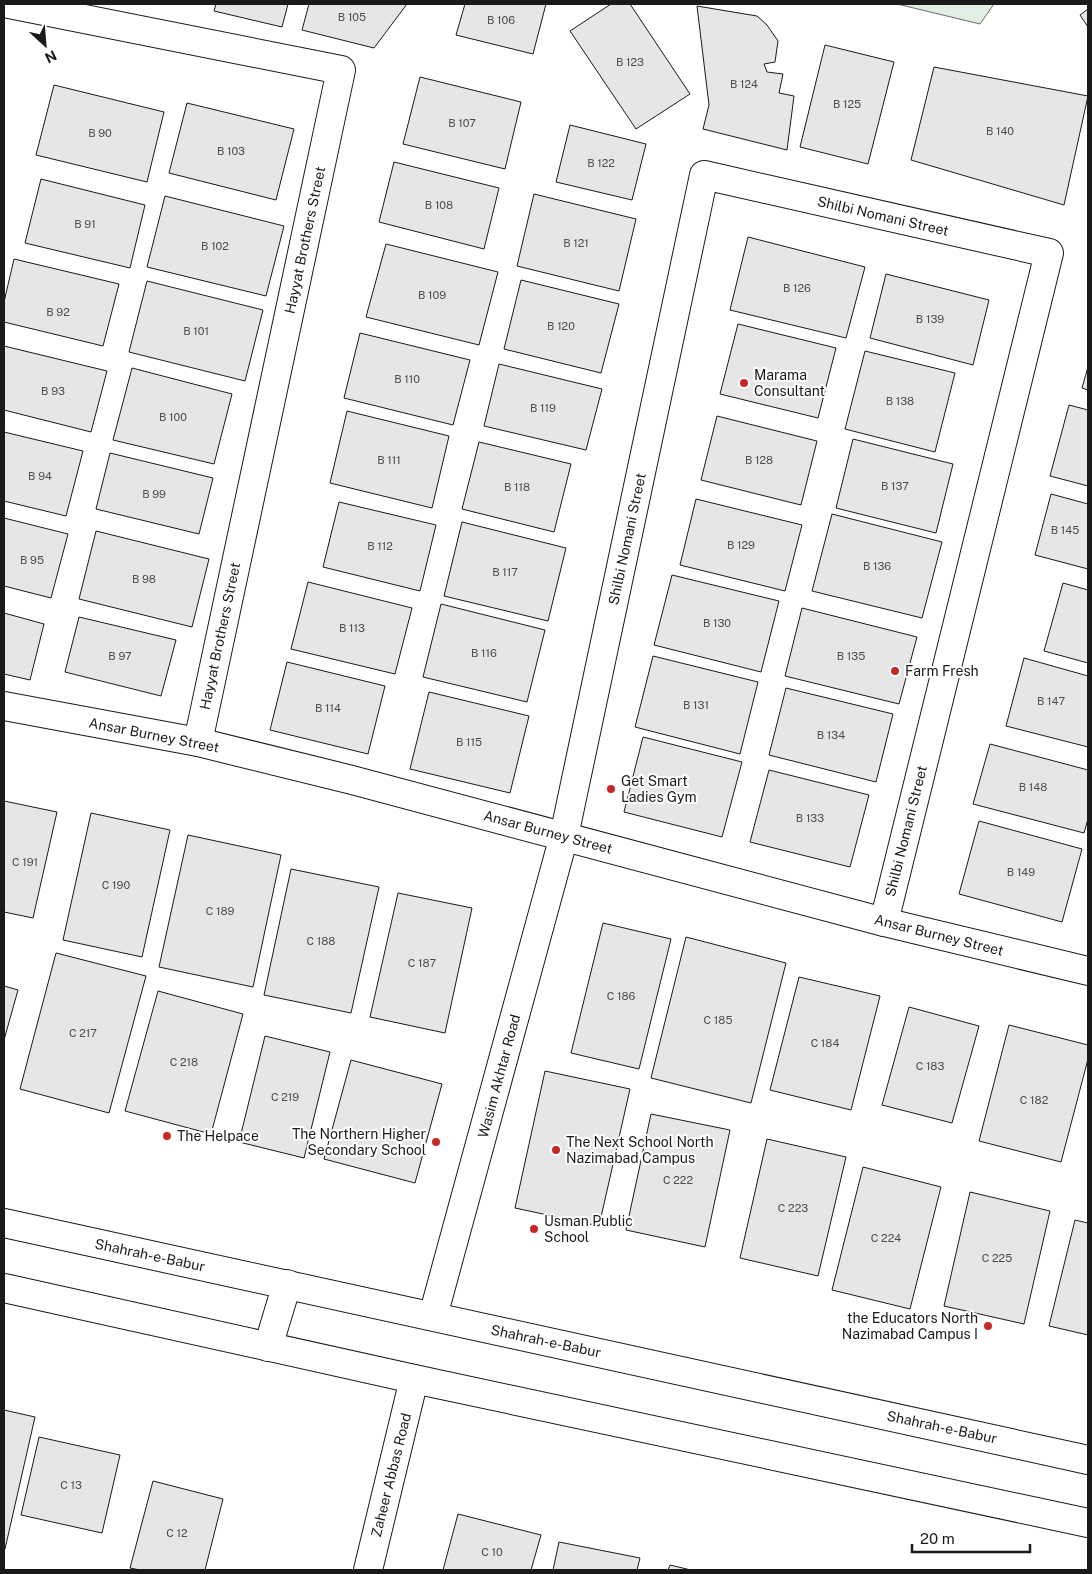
<svg xmlns="http://www.w3.org/2000/svg" width="1092" height="1574" font-family="'Public Sans',sans-serif">
  <style>
    .green { fill: #e0efe3; stroke: #6a6a6a }
    .building { fill: #e6e6e6; stroke: #1a1a1a }
    .lines { fill: none; stroke-linecap: round; stroke-linejoin: round }
    .minor-casing { stroke: #1a1a1a; stroke-width: 30 }
    .major-casing { stroke: #1a1a1a; stroke-width: 30 }
    .minor { stroke: #fff; stroke-width: 28 }
    .major { stroke: #fff; stroke-width: 28 }
    .poi-dot { fill: #c62828; stroke: #fff; stroke-width: 2 }
    .labels { text-anchor: middle; dominant-baseline: central; stroke-width: 4; stroke-linejoin: round; paint-order: stroke }
    .number-label { font-size: 11px; fill: #4d4d4d }
    .street-label { font-size: 14px; fill: #1a1a1a; stroke: #fff }
    .poi-label { font-size: 14px; fill: #1a1a1a; stroke: #fff; text-anchor: start }
  </style>
  <rect width="100%" height="100%" fill="#fff"/>
  <polygon class="green" points="897,4 994,4 980,24"/>
  <g class="building">
    <polygon points="216,4 288,4 282,27 214,11"/>
    <polygon points="309,4 407,4 374,48 302,30"/>
    <polygon points="465,4 546,4 533,54 456,35"/>
    <polygon points="611,4 630,4 690,94 636,129 570,31"/>
    <polygon points="697,6 757,16 767,25 778,41 775,62 764,64 767,72 783,74 779,93 794,96 787,150 703,129 709,105"/>
    <polygon points="1088,9 1088,27 1080,15"/>
    <polygon points="825,45 894,62 868,164 800,147"/>
    <polygon points="934,67 1088,96 1064,205 911,160"/>
    <polygon points="420,77 521,102 505,169 403,144"/>
    <polygon points="54,85 164,112 147,182 36,155"/>
    <polygon points="187,103 294,129 276,200 169,173"/>
    <polygon points="570,125 646,144 632,200 556,182"/>
    <polygon points="394,162 499,188 484,249 379,222"/>
    <polygon points="41,179 145,205 130,268 25,243"/>
    <polygon points="534,194 636,219 619,291 517,266"/>
    <polygon points="165,196 284,226 266,296 147,267"/>
    <polygon points="748,237 865,267 846,338 730,310"/>
    <polygon points="386,244 498,272 479,345 366,317"/>
    <polygon points="14,259 119,284 103,346 4,322 4,302"/>
    <polygon points="886,274 989,300 973,365 870,338"/>
    <polygon points="521,280 619,304 601,373 504,349"/>
    <polygon points="147,281 263,310 245,381 129,352"/>
    <polygon points="738,324 836,348 818,418 720,394"/>
    <polygon points="360,333 470,360 453,425 344,398"/>
    <polygon points="4,346 107,371 91,432 4,410"/>
    <polygon points="865,351 955,373 935,452 845,429"/>
    <polygon points="499,364 602,389 586,450 484,426"/>
    <polygon points="1088,367 1088,390 1082,388"/>
    <polygon points="132,368 232,394 214,464 113,440"/>
    <polygon points="1069,405 1088,410 1088,486 1050,476"/>
    <polygon points="347,411 449,436 432,508 330,483"/>
    <polygon points="717,416 817,441 801,505 701,480"/>
    <polygon points="4,432 83,451 66,516 4,501"/>
    <polygon points="853,439 953,464 936,533 836,508"/>
    <polygon points="479,442 571,464 554,532 462,509"/>
    <polygon points="110,453 213,478 199,534 96,509"/>
    <polygon points="1051,494 1088,504 1088,569 1035,555"/>
    <polygon points="696,499 802,525 785,591 680,565"/>
    <polygon points="339,502 436,525 420,591 323,567"/>
    <polygon points="832,514 942,542 922,618 812,591"/>
    <polygon points="4,518 68,534 51,598 4,586"/>
    <polygon points="462,522 566,548 548,621 444,596"/>
    <polygon points="96,531 209,559 192,627 79,599"/>
    <polygon points="672,575 779,601 761,672 654,645"/>
    <polygon points="308,582 412,608 395,674 291,649"/>
    <polygon points="1063,583 1088,590 1088,663 1044,651"/>
    <polygon points="441,604 545,630 527,702 423,677"/>
    <polygon points="802,608 917,637 899,704 785,676"/>
    <polygon points="4,613 44,624 30,680 4,674"/>
    <polygon points="79,617 176,640 161,696 65,672"/>
    <polygon points="653,656 758,682 740,754 635,727"/>
    <polygon points="1024,658 1088,676 1088,747 1006,726"/>
    <polygon points="287,662 385,686 368,754 270,730"/>
    <polygon points="786,688 893,714 876,782 769,755"/>
    <polygon points="429,692 529,716 510,793 410,769"/>
    <polygon points="643,737 742,762 722,837 624,812"/>
    <polygon points="990,744 1088,770 1088,819 1084,833 973,804"/>
    <polygon points="769,770 869,795 850,867 750,842"/>
    <polygon points="4,801 57,812 33,918 4,912"/>
    <polygon points="91,813 170,830 142,957 63,940"/>
    <polygon points="979,821 1082,849 1062,922 959,894"/>
    <polygon points="188,835 281,855 253,987 159,967"/>
    <polygon points="291,869 379,887 351,1013 264,995"/>
    <polygon points="398,893 472,908 445,1033 370,1017"/>
    <polygon points="603,923 671,939 639,1069 571,1053"/>
    <polygon points="686,937 786,963 751,1103 651,1078"/>
    <polygon points="56,953 146,976 109,1113 20,1089"/>
    <polygon points="799,977 880,996 851,1110 770,1090"/>
    <polygon points="4,986 18,990 4,1040"/>
    <polygon points="158,991 243,1014 211,1134 125,1111"/>
    <polygon points="909,1007 979,1026 952,1123 882,1105"/>
    <polygon points="1009,1025 1088,1045 1088,1059 1061,1162 979,1141"/>
    <polygon points="265,1036 330,1052 304,1158 239,1142"/>
    <polygon points="351,1060 442,1084 415,1183 324,1159"/>
    <polygon points="545,1071 630,1089 599,1226 515,1208"/>
    <polygon points="651,1114 730,1130 705,1247 626,1230"/>
    <polygon points="767,1139 846,1157 818,1276 740,1258"/>
    <polygon points="863,1167 941,1187 910,1309 832,1290"/>
    <polygon points="970,1192 1050,1211 1024,1324 944,1306"/>
    <polygon points="1075,1220 1088,1223 1088,1335 1049,1326"/>
    <polygon points="4,1410 35,1417 5,1549 4,1549"/>
    <polygon points="39,1437 120,1455 102,1533 21,1515"/>
    <polygon points="153,1481 223,1499 205,1570 140,1570 130,1568"/>
    <polygon points="458,1514 541,1535 531,1570 443,1570"/>
    <polygon points="559,1542 640,1558 637,1570 553,1570"/>
    <polygon points="670,1565 691,1570 668,1570"/>
  </g>
  <g class="lines">
    <defs>
      <g id="minor">
        <polyline points="9,4 341,70 198,742"/>
        <polyline points="4,706 198,742 352,780 884,922 1088,971"/>
        <polyline points="433,1316 564,836 704,175 1049,253 884,922"/>
        <polyline points="368,1570 414,1379"/>
      </g>
      <g id="major">
        <polyline points="4,1223 1088,1460"/>
        <polyline points="4,1288 414,1379 1088,1523"/>
        <polyline points="268,1347 287,1284"/>
      </g>
    </defs>
    <use href="#minor" class="minor-casing"/>
    <use href="#major" class="major-casing"/>
    <use href="#minor" class="minor"/>
    <use href="#major" class="major"/>
  </g>
  <g class="poi-dot">
    <circle cx="744" cy="383" r="5"/>
    <circle cx="895" cy="671" r="5"/>
    <circle cx="611" cy="789" r="5"/>
    <circle cx="167" cy="1136" r="5"/>
    <circle cx="436" cy="1142" r="5"/>
    <circle cx="556" cy="1150" r="5"/>
    <circle cx="534" cy="1229" r="5"/>
    <circle cx="988" cy="1326" r="5"/>
  </g>
  <g class="labels">
    <g class="number-label">
      <text x="352" y="17">B 105</text>
      <text x="501" y="20">B 106</text>
      <text x="630" y="62">B 123</text>
      <text x="744" y="84">B 124</text>
      <text x="847" y="104">B 125</text>
      <text x="462" y="123">B 107</text>
      <text x="1000" y="131">B 140</text>
      <text x="100" y="133">B 90</text>
      <text x="231" y="151">B 103</text>
      <text x="601" y="163">B 122</text>
      <text x="439" y="205">B 108</text>
      <text x="85" y="224">B 91</text>
      <text x="576" y="243">B 121</text>
      <text x="215" y="246">B 102</text>
      <text x="797" y="288">B 126</text>
      <text x="432" y="295">B 109</text>
      <text x="58" y="312">B 92</text>
      <text x="930" y="319">B 139</text>
      <text x="561" y="326">B 120</text>
      <text x="196" y="331">B 101</text>
      <text x="407" y="379">B 110</text>
      <text x="53" y="391">B 93</text>
      <text x="900" y="401">B 138</text>
      <text x="543" y="408">B 119</text>
      <text x="173" y="417">B 100</text>
      <text x="389" y="460">B 111</text>
      <text x="759" y="460">B 128</text>
      <text x="40" y="476">B 94</text>
      <text x="895" y="486">B 137</text>
      <text x="517" y="487">B 118</text>
      <text x="154" y="494">B 99</text>
      <text x="1065" y="530">B 145</text>
      <text x="741" y="545">B 129</text>
      <text x="380" y="546">B 112</text>
      <text x="32" y="560">B 95</text>
      <text x="877" y="566">B 136</text>
      <text x="505" y="572">B 117</text>
      <text x="144" y="579">B 98</text>
      <text x="717" y="623">B 130</text>
      <text x="352" y="628">B 113</text>
      <text x="484" y="653">B 116</text>
      <text x="120" y="656">B 97</text>
      <text x="851" y="656">B 135</text>
      <text x="1051" y="701">B 147</text>
      <text x="696" y="705">B 131</text>
      <text x="328" y="708">B 114</text>
      <text x="831" y="735">B 134</text>
      <text x="469" y="742">B 115</text>
      <text x="1033" y="787">B 148</text>
      <text x="810" y="818">B 133</text>
      <text x="25" y="862">C 191</text>
      <text x="1021" y="872">B 149</text>
      <text x="116" y="885">C 190</text>
      <text x="220" y="911">C 189</text>
      <text x="321" y="941">C 188</text>
      <text x="422" y="963">C 187</text>
      <text x="621" y="996">C 186</text>
      <text x="718" y="1020">C 185</text>
      <text x="83" y="1033">C 217</text>
      <text x="825" y="1043">C 184</text>
      <text x="184" y="1062">C 218</text>
      <text x="930" y="1066">C 183</text>
      <text x="285" y="1097">C 219</text>
      <text x="1034" y="1100">C 182</text>
      <text x="678" y="1180">C 222</text>
      <text x="793" y="1208">C 223</text>
      <text x="886" y="1238">C 224</text>
      <text x="997" y="1258">C 225</text>
      <text x="71" y="1485">C 13</text>
      <text x="177" y="1533">C 12</text>
      <text x="492" y="1552">C 10</text>
    </g>
    <g class="street-label">
      <text transform="translate(883 216) rotate(13)">Shilbi Nomani Street</text>
      <text transform="translate(305 240) rotate(-78)">Hayyat Brothers Street</text>
      <text transform="translate(627 539) rotate(-78)">Shilbi Nomani Street</text>
      <text transform="translate(220 636) rotate(-78)">Hayyat Brothers Street</text>
      <text transform="translate(154 735) rotate(11)">Ansar Burney Street</text>
      <text transform="translate(906 831) rotate(-76)">Shilbi Nomani Street</text>
      <text transform="translate(548 832) rotate(15)">Ansar Burney Street</text>
      <text transform="translate(939 935) rotate(14)">Ansar Burney Street</text>
      <text transform="translate(499 1076) rotate(-75)">Wasim Akhtar Road</text>
      <text transform="translate(150 1255) rotate(12)">Shahrah-e-Babur</text>
      <text transform="translate(546 1341) rotate(12)">Shahrah-e-Babur</text>
      <text transform="translate(942 1427) rotate(12)">Shahrah-e-Babur</text>
      <text transform="translate(391 1475) rotate(-76)">Zaheer Abbas Road</text>
    </g>
    <g class="poi-label">
      <text x="754" y="375">Marama<tspan x="754" dy="16">Consultant</tspan></text>
      <text x="905" y="671">Farm Fresh</text>
      <text x="621" y="781">Get Smart<tspan x="621" dy="16">Ladies Gym</tspan></text>
      <text x="426" y="1134" text-anchor="end">The Northern Higher<tspan x="426" dy="16">Secondary School</tspan></text>
      <text x="177" y="1136">The Helpace</text>
      <text x="566" y="1142">The Next School North<tspan x="566" dy="16">Nazimabad Campus</tspan></text>
      <text x="544" y="1221">Usman Public<tspan x="544" dy="16">School</tspan></text>
      <text x="978" y="1318" text-anchor="end">the Educators North<tspan x="978" dy="16">Nazimabad Campus I</tspan></text>
    </g>
  </g>
  <rect width="1092" height="1574" fill="none" stroke="#1a1a1a" stroke-width="10"/>
  <g transform="translate(45 45) rotate(154)" stroke="#ffffff" stroke-width="4" paint-order="stroke">
  <path d="M0-4L9 19L0 12L-9 19Z" fill="#1a1a1a"/>
  <text y="-8" font-size="14" font-weight="bold" text-anchor="middle" fill="#1a1a1a">N</text>
  </g>
  <path d="M912 1544v8h118v-8" fill="none" stroke="#1a1a1a" stroke-width="2.5"/>
  <text x="920" y="1544" font-size="15" fill="#1a1a1a" stroke="#ffffff" stroke-width="4" paint-order="stroke">20 m</text>
</svg>
